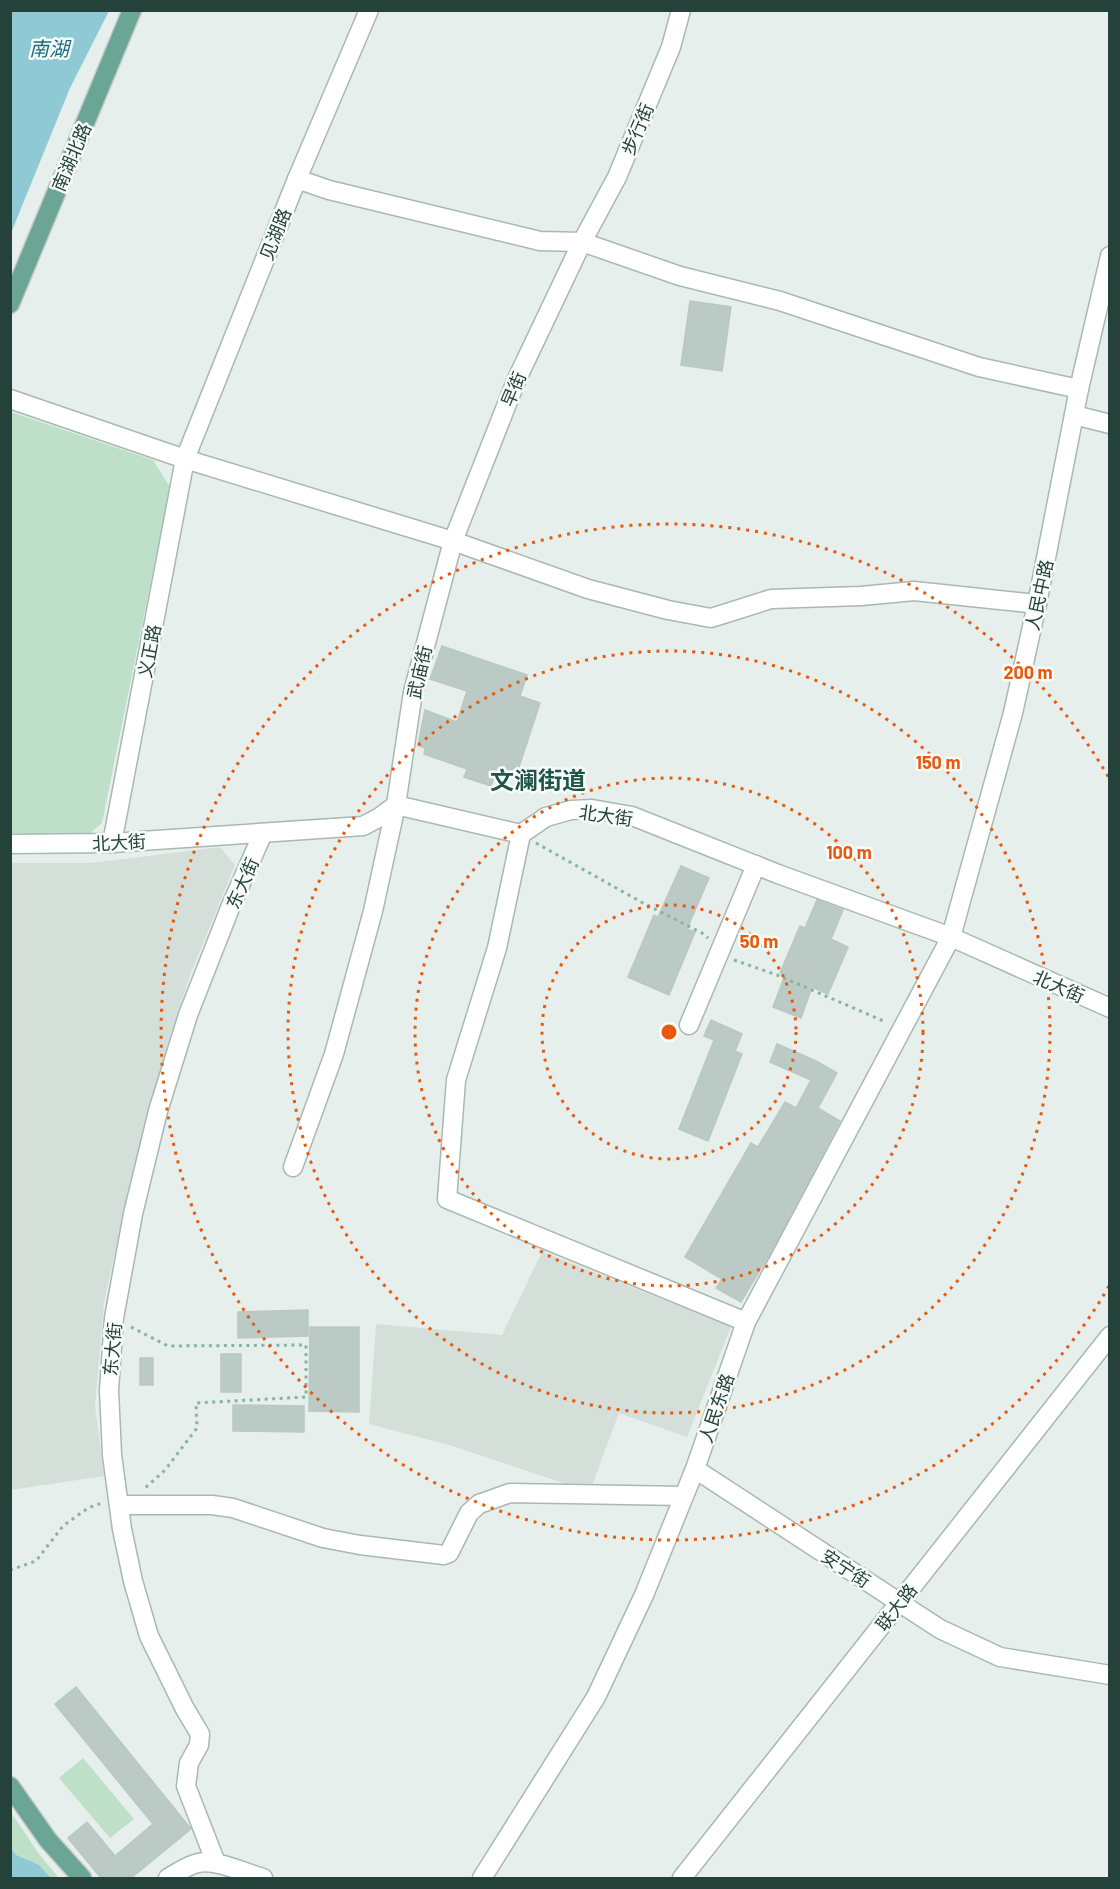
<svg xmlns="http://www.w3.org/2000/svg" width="1120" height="1889" font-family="Barlow,'Noto Sans SC',sans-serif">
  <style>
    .built { fill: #d4dfda }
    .green { fill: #bfe0c8 }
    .water { fill: #8ec9d4 }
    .building { fill: #bbcac4; stroke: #b8c9c2; stroke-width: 1.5 }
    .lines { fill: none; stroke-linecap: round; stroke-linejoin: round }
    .minor-casing { stroke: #a8b8b2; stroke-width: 21 }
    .major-casing { stroke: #c2cac8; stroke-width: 21 }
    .path { stroke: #86b3a5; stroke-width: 3; stroke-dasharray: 3 4.5; stroke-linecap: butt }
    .minor { stroke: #fff; stroke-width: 18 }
    .major { stroke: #6aa596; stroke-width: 18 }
    .ring { fill: none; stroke: #e8590c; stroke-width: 3; stroke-dasharray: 3 6 }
    .labels { text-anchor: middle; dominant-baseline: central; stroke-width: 5; stroke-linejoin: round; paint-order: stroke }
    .street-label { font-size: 18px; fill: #24423a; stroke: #f7fbf9 }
    .water-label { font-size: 20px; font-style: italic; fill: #1c6f80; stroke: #f7fbf9 }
    .district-label { font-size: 24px; font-weight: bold; fill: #1f5548; stroke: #f7fbf9 }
    .centre { fill: #e8590c; stroke: #f7fbf9; stroke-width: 3 }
    .ring-label { font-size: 18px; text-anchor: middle; font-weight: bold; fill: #e8590c; stroke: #f7fbf9; stroke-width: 5; stroke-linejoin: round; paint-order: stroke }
  </style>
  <rect width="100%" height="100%" fill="#e6efeb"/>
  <g class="built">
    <polygon points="220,847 235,865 190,975 157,1081 131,1178 104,1303 95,1406 104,1476 11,1490 11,863 92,863"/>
    <polygon points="543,1252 731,1327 687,1437 619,1413 591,1488 575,1487 449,1445 369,1424 376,1324 502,1335 538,1260"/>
  </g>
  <g class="green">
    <polygon points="11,412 153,460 170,487 102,823 85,837 11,833"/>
    <polygon points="83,1758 134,1819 110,1838 59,1778"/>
    <polygon points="10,1811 39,1854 59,1878 11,1878"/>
  </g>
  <g class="water">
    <polygon points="11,10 109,11 70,88 11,233"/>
    <polygon points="10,1847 16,1855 39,1865 51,1878 11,1878"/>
  </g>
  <g class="building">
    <polygon points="690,301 731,307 722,371 681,365"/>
    <polygon points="442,646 527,675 520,696 540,703 516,776 497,770 491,786 464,777 467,769 424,754 425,748 418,745 425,710 457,722 467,691 430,679"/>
    <polygon points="681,866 709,878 687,929 695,932 669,995 628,977 654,915 658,917"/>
    <polygon points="817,900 843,910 831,939 848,947 828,994 812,987 801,1018 773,1007 785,975 780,973 800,926 805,928"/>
    <polygon points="711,1020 742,1034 735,1051 742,1054 708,1141 679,1129 714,1040 704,1036"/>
    <polygon points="777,1044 816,1061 837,1073 818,1108 840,1121 769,1255 741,1302 716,1288 722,1279 685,1257 751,1143 758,1147 785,1102 796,1108 811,1080 770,1062"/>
    <polygon points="308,1310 308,1336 238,1338 238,1312"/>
    <polygon points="310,1327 359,1327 359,1412 309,1411"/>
    <rect x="221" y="1354" width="20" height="38"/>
    <rect x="140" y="1358" width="13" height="27"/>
    <polygon points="233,1405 304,1406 304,1432 233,1431"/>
    <polygon points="76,1687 191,1829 131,1878 101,1878 68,1838 87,1822 115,1856 153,1824 55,1704"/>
  </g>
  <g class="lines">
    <defs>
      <g id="minor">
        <polyline points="297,179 329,190 540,241 582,242 680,276 780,301 979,367 1079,389"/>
        <polyline points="10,399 185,459 453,541 588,589 668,610 711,618 771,599 861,596 914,591 1037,604"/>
        <polyline points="1074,415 1110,424"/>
        <polyline points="521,834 497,948 456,1080 447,1199 746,1322"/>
        <polyline points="112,843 185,459 297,179 369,10"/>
        <polyline points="10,844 112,843 363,826 380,817 396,805 521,834 546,817 571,810 592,809 632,816 778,874 951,937 1110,1008"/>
        <polyline points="689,1025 756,865"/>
        <polyline points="293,1167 334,1054 373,911 396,805 413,692 453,541 516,381 582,242 617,177 671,47 681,10"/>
        <polyline points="695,1469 940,1629 1000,1657 1110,1675"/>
        <polyline points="119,1505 212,1505 233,1508 323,1538 360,1545 444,1555 449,1553 469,1513 479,1504 510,1493 684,1496"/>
        <polyline points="216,1863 186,1786 189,1763 199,1745 200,1734 185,1709 149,1636 133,1581 122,1529 112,1455 109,1390 114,1318 133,1214 158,1111 188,1015 230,908 263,833"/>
        <path d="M168,1878C177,1873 188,1865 198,1863C216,1859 245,1873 263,1878"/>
        <polyline points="482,1878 596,1697 644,1595 695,1469 746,1322 951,937 1013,713 1037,604 1079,389 1110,256"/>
        <polyline points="682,1878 1110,1336"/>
      </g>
      <g id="major">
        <polyline points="10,304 132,10"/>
        <polyline points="10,1786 48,1840 82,1878"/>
      </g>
    </defs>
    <use href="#minor" class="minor-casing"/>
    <use href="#major" class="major-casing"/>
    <g class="path">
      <polyline points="536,843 643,903 702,933 708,938"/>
      <polyline points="734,960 777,975 886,1022"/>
      <polyline points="131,1327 168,1346 306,1345 306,1397 196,1403 197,1428 165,1470 145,1488"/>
      <polyline points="10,1570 36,1561 63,1526 88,1508 102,1503"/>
    </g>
    <use href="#minor" class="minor"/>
    <use href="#major" class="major"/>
  </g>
  <g class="ring">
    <circle cx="669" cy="1032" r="127"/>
    <circle cx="669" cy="1032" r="254"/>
    <circle cx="669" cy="1032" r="381"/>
    <path d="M1109 1286A508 508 0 1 1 1109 778"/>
  </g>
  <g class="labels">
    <g class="street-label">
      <text transform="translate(637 129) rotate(-67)">步行街</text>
      <text transform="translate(71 157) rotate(-67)">南湖北路</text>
      <text transform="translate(275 234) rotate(-68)">见湖路</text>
      <text transform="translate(513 389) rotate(-67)">早街</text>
      <text transform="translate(1039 595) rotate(-78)">人民中路</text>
      <text transform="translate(149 651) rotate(-79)">义正路</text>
      <text transform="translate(419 672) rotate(-77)">武庙街</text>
      <text transform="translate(606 815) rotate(8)">北大街</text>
      <text transform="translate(119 842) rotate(-3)">北大街</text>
      <text transform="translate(242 883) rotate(-66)">东大街</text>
      <text transform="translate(1059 986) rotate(24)">北大街</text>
      <text transform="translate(112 1349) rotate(-85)">东大街</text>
      <text transform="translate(716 1408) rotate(-71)">人民东路</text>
      <text transform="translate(846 1568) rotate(33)">安宁街</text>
      <text transform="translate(896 1607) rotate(-52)">联大路</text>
    </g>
    <g class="water-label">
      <text x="49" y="48">南湖</text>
    </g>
    <g class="district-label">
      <text x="538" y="779">文澜街道</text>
    </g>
  </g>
  <circle cx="669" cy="1032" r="9" class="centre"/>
  <g class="ring-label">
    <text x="1028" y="679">200 m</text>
    <text x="938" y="769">150 m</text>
    <text x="849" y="859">100 m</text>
    <text x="759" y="948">50 m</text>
  </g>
  <rect width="1120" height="1889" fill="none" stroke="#24423a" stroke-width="24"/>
</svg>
